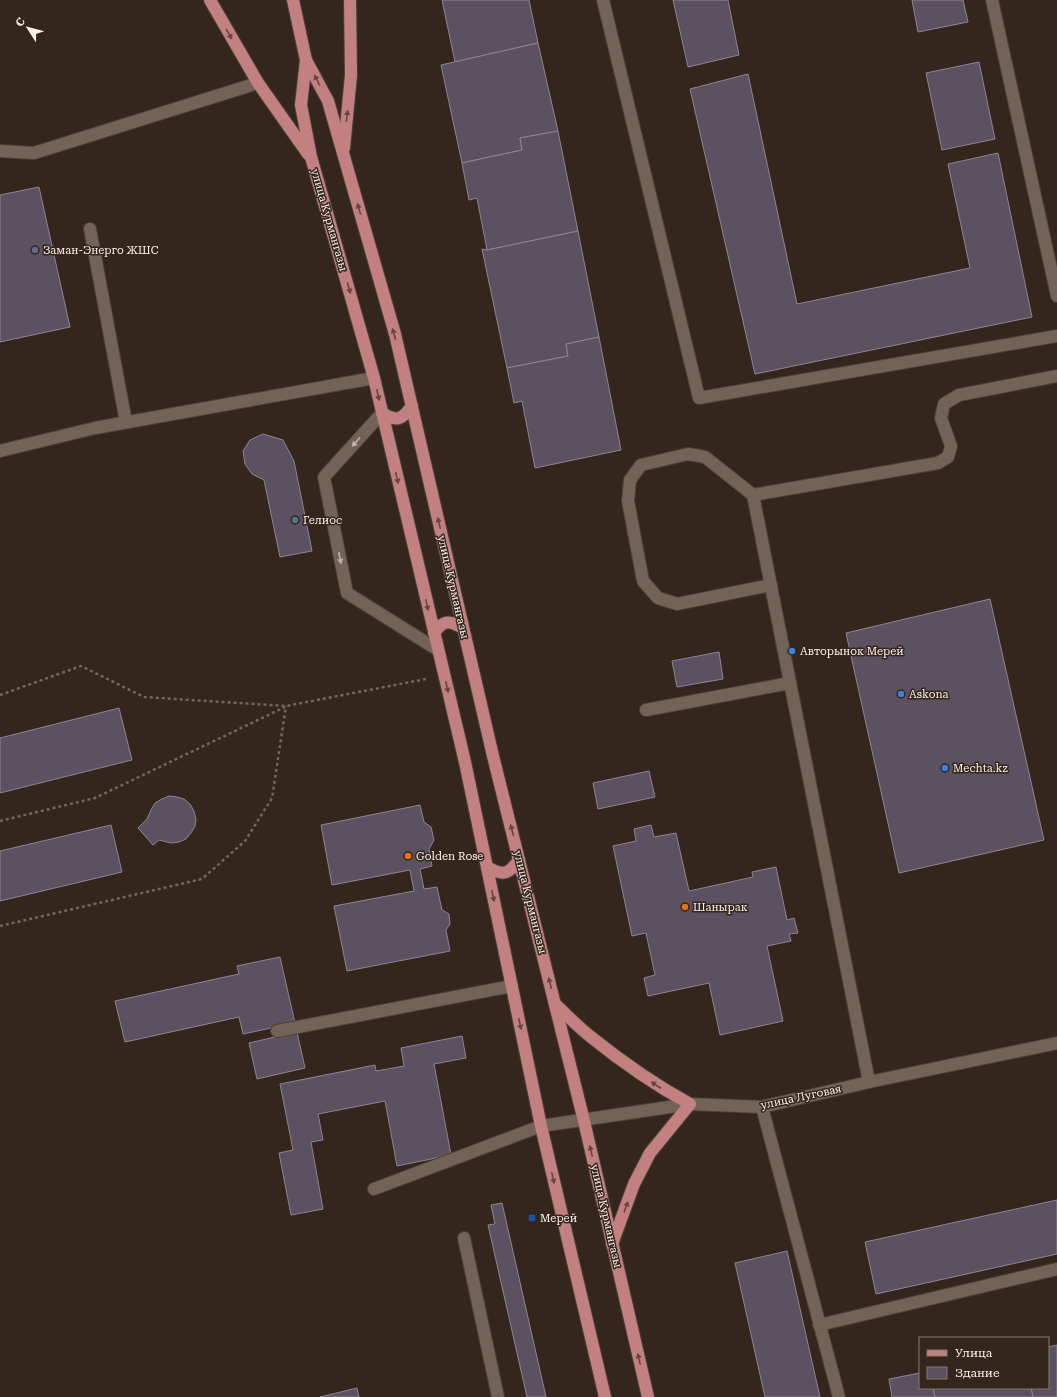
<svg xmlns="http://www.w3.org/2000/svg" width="1057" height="1397" font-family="'Roboto Serif',serif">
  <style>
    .building { fill: #5b5160; stroke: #8f8495 }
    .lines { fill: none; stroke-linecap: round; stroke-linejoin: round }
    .lane-casing { stroke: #4c4139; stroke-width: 14 }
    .street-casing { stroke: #4c4139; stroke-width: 14 }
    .primary-casing { stroke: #4c4139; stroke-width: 14 }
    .path { stroke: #72665d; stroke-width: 2.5; stroke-dasharray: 3 3; stroke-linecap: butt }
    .lane { stroke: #736357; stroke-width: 12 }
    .street { stroke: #736357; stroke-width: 12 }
    .primary { stroke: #c38081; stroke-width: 12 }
    .oneway { fill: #66463f }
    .oneway2 { fill: #beb2a9 }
    .service-dot { fill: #5c6f8a; stroke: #34261c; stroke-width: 1.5 }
    .shop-dot { fill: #3f7fe0; stroke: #34261c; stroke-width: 1.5 }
    .food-dot { fill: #e8710a; stroke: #34261c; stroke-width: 1.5 }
    .transit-dot { fill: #1a4fb4; stroke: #34261c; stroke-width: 1.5 }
    .labels { text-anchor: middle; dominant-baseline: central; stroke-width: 3; stroke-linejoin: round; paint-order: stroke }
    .street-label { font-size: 11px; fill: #fcf3ec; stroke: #34261c }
    .poi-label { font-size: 11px; fill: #fcf3ec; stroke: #34261c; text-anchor: start }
  </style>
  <rect width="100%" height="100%" fill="#34261c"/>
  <g class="building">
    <polygon points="442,0 529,0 538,43 455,62"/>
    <polygon points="673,0 728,0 739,55 688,67"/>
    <polygon points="912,0 963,0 968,22 918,32"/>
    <polygon points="538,43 558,131 520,138 522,150 462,163 441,65"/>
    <polygon points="979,62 995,139 942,150 926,73"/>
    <polygon points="748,74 797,304 970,268 948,164 998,153 1032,317 755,374 690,89"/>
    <polygon points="558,131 578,231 487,250 477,198 469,200 462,163 522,150 520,138"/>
    <polygon points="39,187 70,327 0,342 0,195"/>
    <polygon points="578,231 599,337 566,344 568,356 507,368 482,249 487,250"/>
    <polygon points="599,337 621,450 535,468 522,401 514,403 507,368 568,356 566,344"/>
    <polygon points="263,434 283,440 294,461 312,551 280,557 264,480 252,474 245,464 243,451 250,440"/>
    <polygon points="990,599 1044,840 899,873 846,633"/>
    <polygon points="719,652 723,679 677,687 672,661"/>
    <polygon points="119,708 132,760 0,793 0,738"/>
    <polygon points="649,771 655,797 598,809 593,783"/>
    <polygon points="169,796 177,797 184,799 190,804 194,811 196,819 195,826 191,833 186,839 179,842 171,843 159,840 153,845 138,828 147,819 151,810 155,803 162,799"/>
    <polygon points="420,805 424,822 431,827 434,840 429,849 432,866 420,869 424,889 437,887 442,910 449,914 450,924 446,930 450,951 347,971 334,906 414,891 410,870 332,885 321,825"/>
    <polygon points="111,825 122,872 0,901 0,851"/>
    <polygon points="651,825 654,837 676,833 689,891 753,877 752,872 776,867 787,920 794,918 798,933 789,934 791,941 767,946 783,1021 720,1035 709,983 648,996 644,978 655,975 646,933 632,936 613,846 636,841 634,829"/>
    <polygon points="280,957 295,1023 243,1034 239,1017 125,1042 115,1001 239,974 237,966"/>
    <polygon points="297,1032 305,1068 257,1079 249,1043"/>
    <polygon points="462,1036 466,1058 434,1064 451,1155 397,1166 385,1101 318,1114 323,1140 311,1142 323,1209 291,1215 279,1153 293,1150 280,1084 375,1065 376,1071 404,1066 401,1048"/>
    <polygon points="1057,1200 1057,1254 876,1294 865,1242"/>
    <polygon points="502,1203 546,1397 527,1397 488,1225 495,1224 491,1205"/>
    <polygon points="787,1251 820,1397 765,1397 735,1263"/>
    <polygon points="1057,1345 1057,1397 1033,1397 1031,1388 1048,1388 1048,1347"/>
    <polygon points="920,1373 920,1388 933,1388 935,1397 892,1397 889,1379"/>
    <polygon points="357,1388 359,1397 320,1397"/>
    <polygon points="933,1388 1031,1388 1033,1397 935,1397"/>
  </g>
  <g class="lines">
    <defs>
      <g id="lane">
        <polyline points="603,0 699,398 1057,336"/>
        <polyline points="992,0 1057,296"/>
        <polyline points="0,151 34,153 258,83"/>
        <polyline points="90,229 126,422"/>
        <polyline points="382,413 324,477 347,593 438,650"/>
        <polyline points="0,451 95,428 374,378"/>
        <polyline points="753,495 705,457 688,454 641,465 630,480 628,501 643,581 658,598 677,604 771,585"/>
        <polyline points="646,710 790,683"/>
        <polyline points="277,1031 512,986"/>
        <polyline points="869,1082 753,495 938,463 948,457 951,446 941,418 944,404 959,395 1057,376"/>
        <polyline points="762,1107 839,1397"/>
        <polyline points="374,1189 541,1126"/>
        <polyline points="464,1238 498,1397"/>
        <polyline points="819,1325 1057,1269"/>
      </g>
      <polyline id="street" points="541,1126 690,1104 762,1107 869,1082 1057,1043"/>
      <g id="primary">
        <polyline points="210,0 258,83 308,154"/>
        <polyline points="293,0 306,60 328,101 395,334 493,756 584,1121 648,1397"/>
        <polyline points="306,60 301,105 311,157 374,378 465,762 541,1126 605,1397"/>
        <polyline points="344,148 351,75 350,0"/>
        <path d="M382,413C397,422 402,420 412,406"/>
        <path d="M434,633C443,620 449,620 463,628"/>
        <path d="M487,867C503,876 508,875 519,860"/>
        <path d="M555,1004C567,1015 578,1027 591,1037C622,1062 655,1085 690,1104L650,1153L634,1184L612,1244"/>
      </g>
    </defs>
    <use href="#lane" class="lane-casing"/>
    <use href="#street" class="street-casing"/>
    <use href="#primary" class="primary-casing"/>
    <g class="path">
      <polyline points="0,695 81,666 144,697 286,706 426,679"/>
      <polyline points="0,821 95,798 285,707"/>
      <polyline points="0,926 202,879 245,841 272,798 286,706"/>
    </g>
    <use href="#lane" class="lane"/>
    <use href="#street" class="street"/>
    <use href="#primary" class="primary"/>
  </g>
  <defs><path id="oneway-solid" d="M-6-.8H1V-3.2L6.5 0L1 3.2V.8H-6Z"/></defs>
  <g class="oneway">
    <use href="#oneway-solid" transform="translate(229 34) rotate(60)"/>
    <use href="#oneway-solid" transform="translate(317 80) rotate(-118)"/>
    <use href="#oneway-solid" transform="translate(347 116) rotate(-84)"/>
    <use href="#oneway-solid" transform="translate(359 209) rotate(-106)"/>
    <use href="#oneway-solid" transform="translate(349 288) rotate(74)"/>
    <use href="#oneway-solid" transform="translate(394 334) rotate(-105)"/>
    <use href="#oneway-solid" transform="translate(378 395) rotate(77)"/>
    <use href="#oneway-solid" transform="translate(397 478) rotate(77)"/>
    <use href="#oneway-solid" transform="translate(439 523) rotate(-103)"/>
    <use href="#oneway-solid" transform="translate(427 605) rotate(77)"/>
    <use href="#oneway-solid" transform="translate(447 687) rotate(77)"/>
    <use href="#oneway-solid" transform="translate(512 830) rotate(-104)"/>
    <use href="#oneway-solid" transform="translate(493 896) rotate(78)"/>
    <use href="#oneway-solid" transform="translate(550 983) rotate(-104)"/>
    <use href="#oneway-solid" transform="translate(520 1024) rotate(78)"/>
    <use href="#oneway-solid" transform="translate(656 1085) rotate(-147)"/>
    <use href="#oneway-solid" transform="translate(591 1151) rotate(-103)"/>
    <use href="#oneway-solid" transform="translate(553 1178) rotate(77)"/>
    <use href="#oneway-solid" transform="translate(626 1207) rotate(-70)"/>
    <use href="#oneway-solid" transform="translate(639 1359) rotate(-103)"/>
  </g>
  <g class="oneway2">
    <use href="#oneway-solid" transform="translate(356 442) rotate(132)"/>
    <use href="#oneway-solid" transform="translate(340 558) rotate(79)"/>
  </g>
  <g class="service-dot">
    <circle cx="35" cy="250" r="4"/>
    <circle cx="295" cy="520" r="4"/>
  </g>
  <g class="shop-dot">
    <circle cx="792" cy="651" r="4"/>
    <circle cx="901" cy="694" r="4"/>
    <circle cx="945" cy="768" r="4"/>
  </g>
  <g class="food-dot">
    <circle cx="408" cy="856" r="4"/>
    <circle cx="685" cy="907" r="4"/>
  </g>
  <rect class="transit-dot" x="528" y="1214" width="8" height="8" rx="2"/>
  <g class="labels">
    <g class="street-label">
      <text transform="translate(329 220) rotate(74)">улица Курмангазы</text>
      <text transform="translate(453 587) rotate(77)">улица Курмангазы</text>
      <text transform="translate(530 902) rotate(76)">улица Курмангазы</text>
      <text transform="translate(801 1097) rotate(-12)">улица Луговая</text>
      <text transform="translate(606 1216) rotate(77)">улица Курмангазы</text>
    </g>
    <g class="poi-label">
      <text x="43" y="250">Заман-Энерго ЖШС</text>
      <text x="303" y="520">Гелиос</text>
      <text x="800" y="651">Авторынок Мерей</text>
      <text x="909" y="694">Askona</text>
      <text x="953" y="768">Mechta.kz</text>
      <text x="416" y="856">Golden Rose</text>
      <text x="693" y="907">Шанырак</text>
      <text x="540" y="1218">Мерей</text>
    </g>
  </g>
  <rect x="919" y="1337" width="130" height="52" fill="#34261c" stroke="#84786f"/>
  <rect x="927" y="1350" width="20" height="6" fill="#c38081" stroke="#84786f"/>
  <text x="955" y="1357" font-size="12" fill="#fcf3ec">Улица</text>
  <rect x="927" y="1367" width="20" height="12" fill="#5b5160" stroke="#84786f"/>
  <text x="955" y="1377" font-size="12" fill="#fcf3ec">Здание</text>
  <g transform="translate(28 28) rotate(306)" stroke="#34261c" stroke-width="3" paint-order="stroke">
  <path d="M0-3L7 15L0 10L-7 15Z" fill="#fcf3ec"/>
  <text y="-6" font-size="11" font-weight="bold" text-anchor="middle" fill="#fcf3ec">С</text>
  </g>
</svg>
